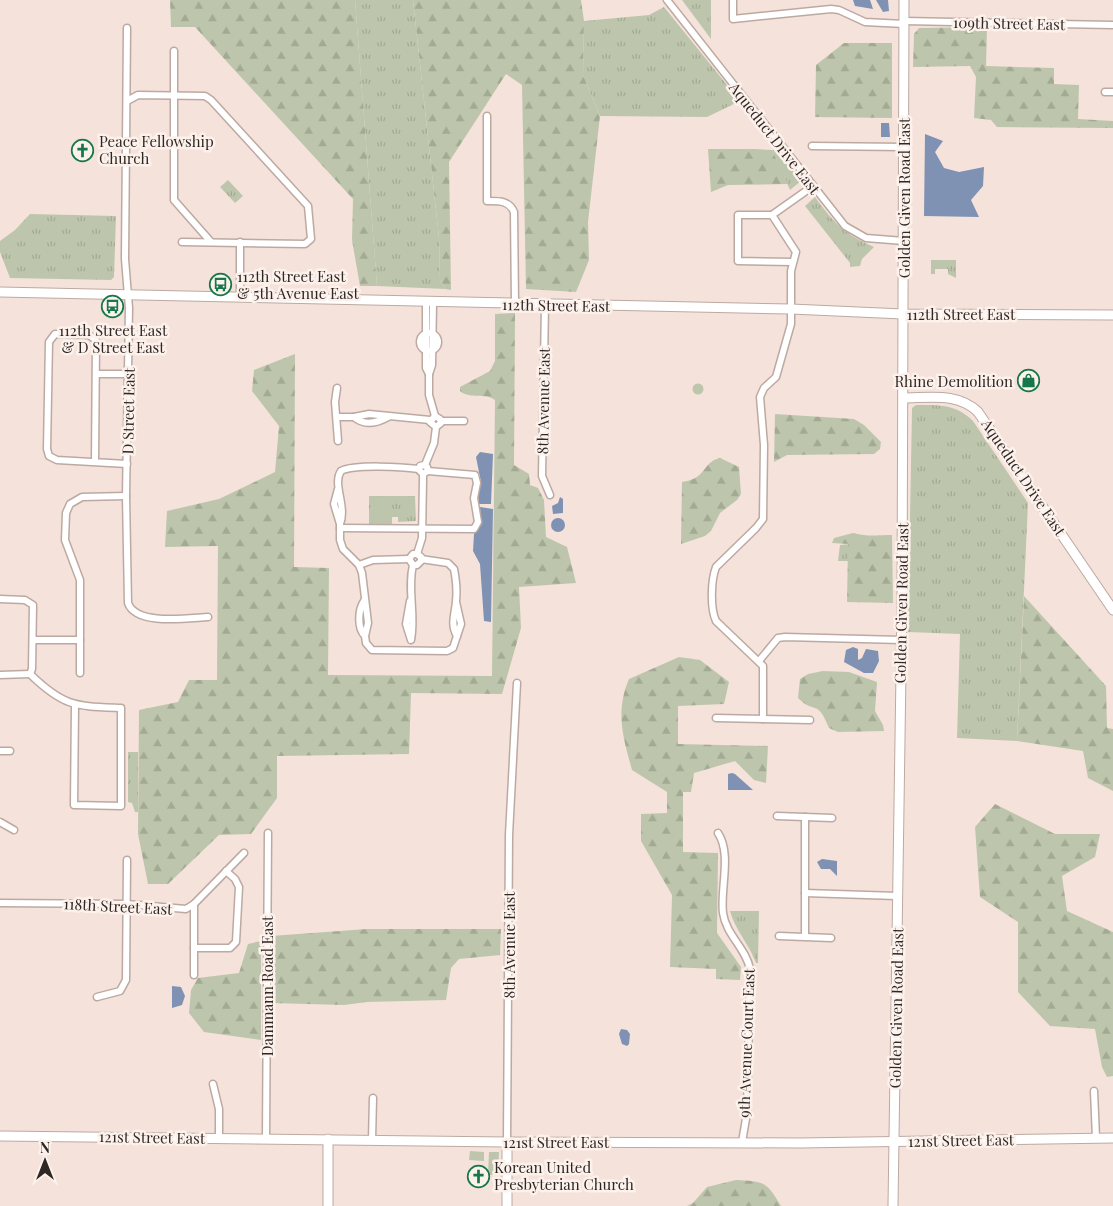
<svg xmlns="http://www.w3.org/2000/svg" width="1113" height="1206" font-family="'Playfair Display',serif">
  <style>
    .grass { fill: url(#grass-tufts) }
    .forest { fill: url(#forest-firs) }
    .garden { fill: #bdc6ac }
    .water { fill: #7f92b3 }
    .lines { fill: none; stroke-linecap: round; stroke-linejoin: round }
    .street-casing { stroke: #bcaaa2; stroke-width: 9 }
    .secondary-casing { stroke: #bcaaa2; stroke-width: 11 }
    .street { stroke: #fff; stroke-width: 6 }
    .secondary { stroke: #fff; stroke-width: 9 }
    .labels { text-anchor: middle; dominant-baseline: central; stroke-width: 5; stroke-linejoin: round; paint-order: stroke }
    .street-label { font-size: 15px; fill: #2e2724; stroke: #fdf1ec }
    .poi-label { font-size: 15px; fill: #2e2724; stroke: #fdf1ec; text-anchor: start }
  </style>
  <defs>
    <pattern id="grass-tufts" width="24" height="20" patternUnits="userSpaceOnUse" patternTransform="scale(1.25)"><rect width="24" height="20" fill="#bdc6ac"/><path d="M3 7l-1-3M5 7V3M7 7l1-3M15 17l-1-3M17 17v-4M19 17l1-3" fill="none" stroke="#a3aa94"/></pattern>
    <pattern id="forest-firs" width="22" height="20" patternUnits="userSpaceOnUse" patternTransform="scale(1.25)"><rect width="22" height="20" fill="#bdc6ac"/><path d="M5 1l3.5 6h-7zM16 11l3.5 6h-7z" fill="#a3aa94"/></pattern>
  </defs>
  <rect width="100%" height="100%" fill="#f5e2da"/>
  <g class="grass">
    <polygon points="355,0 413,0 439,238 440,280 445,289 377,286"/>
    <polygon points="682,0 711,0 711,39"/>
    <polygon points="664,7 740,101 707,117 600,116 583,75 584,21 649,15"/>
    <polygon points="772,150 778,150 801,181 790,190"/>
    <polygon points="228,180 243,196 235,203 220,187"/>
    <path d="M815,197C834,223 844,234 874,247L862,259L860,266L850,267V263L805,206Z"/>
    <polygon points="30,214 116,216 114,277 111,280 10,278 0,252 0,241 15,230"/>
    <polygon points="931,260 956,260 956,278 948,274 948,269 935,269 935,274 931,274"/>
    <circle cx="698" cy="389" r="5.5"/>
    <path d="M916,405C939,405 956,404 973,421L1028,503L1017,741L957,738L960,634L908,632L912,408Z"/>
    <polygon points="369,496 415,496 416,521 398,522 398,517 392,517 392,524 369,525"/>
    <polygon points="850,544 849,561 838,561 840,545"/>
    <polygon points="128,752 138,752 138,812 135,812 132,803 128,802"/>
    <path d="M730,911H759L758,963H756C749,944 735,930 730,911Z"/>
  </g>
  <g class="forest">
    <polygon points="170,0 355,0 377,286 360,286 352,240 353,199 195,27 171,27"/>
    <polygon points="413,0 581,0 584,21 583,75 600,116 588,222 589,260 576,292 526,289 522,85 506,74 449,162 451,290 445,289 440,280 439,238"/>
    <polygon points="987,27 986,66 1054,68 1054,84 1079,85 1078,119 1113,121 1113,128 997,127 991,120 974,118 976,77 970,66 913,67 914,34 919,28"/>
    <polygon points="844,43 892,43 892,118 815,117 816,65"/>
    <polygon points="755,149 772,150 788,184 728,185 711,192 708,149"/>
    <path d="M515,313L514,465L529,474L530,485L538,488L544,500L546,537L567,547L576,583L519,587L521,628L502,694L411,693L409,754L277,756V798L251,834L219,835L168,884H148L138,834L139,710L178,702L189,680H217L218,546L165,547L167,511L219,499L275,472L279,426L252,391L254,370L295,354L294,567L329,568L328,675L492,676L495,400C485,392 471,400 460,391V387L490,371L495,361V314Z"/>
    <polygon points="775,414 854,419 864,425 881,442 880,449 874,454 787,455 774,462"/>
    <path d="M720,458L739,467L741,494L737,500L720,513L711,531L705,536L681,544L682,482C707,479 702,462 720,458Z"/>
    <path d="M853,533C870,537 875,535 892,535L893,603L847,602L848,544L832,543L834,538Z"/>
    <polygon points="1024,596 1106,686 1107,728 1113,729 1113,791 1088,778 1083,751 1017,741"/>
    <path d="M679,657L700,660L729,682L724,704L678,706V744L768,746L766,783L754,780L735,761L694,773L691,792H683V852L718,853L717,933L741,967L740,980L716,979V969L670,967L672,895L641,841V814L667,813V792L632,770C623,737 615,712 629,679Z"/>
    <path d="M823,671L849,672L877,682L875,711L883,725L884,731L838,732L829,728C817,698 815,715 798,698L800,679L808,674Z"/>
    <polygon points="995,804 1055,834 1100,834 1095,857 1062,876 1067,911 1113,932 1113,1076 1107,1077 1102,1067 1095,1029 1050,1026 1018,992 1018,922 980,897 975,827"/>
    <polygon points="367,929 501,929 500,955 459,959 451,968 446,1000 367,1002 344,1005 271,1003 271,936"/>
    <polygon points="261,941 261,1040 204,1032 189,1013 191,990 198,978 239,973 248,944"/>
    <path d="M736,1180C764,1181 767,1182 781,1206H687L693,1203L707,1187Z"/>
  </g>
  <g class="garden">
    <rect x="375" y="515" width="16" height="8"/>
    <polygon points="747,914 757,915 756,928 746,928"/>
    <polygon points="470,1151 484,1152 484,1161 469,1160"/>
    <polygon points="489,1152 499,1152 498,1175 488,1175"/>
  </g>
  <g class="water">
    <polygon points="853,0 870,0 873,9 855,6"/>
    <polygon points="876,0 888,0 889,11 883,12"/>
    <polygon points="881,123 889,123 890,137 881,137"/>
    <polygon points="925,134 943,141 935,152 944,168 959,172 984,167 983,186 971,200 979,217 924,216"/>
    <polygon points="480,452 493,454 491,504 479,504 478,495 481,482 476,457"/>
    <polygon points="560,497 563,499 563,513 553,514 552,506 558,503"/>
    <polygon points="480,507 493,509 491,622 484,621 480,564 473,551 474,534 481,523"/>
    <circle cx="558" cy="525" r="7"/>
    <polygon points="853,647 858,649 858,660 862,658 866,649 878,651 879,661 873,673 864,673 844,662 846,650"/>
    <polygon points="732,773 735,774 753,790 728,790 728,774"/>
    <polygon points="822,859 837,861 837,876 830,869 821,869 817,862"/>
    <polygon points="172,986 181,987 185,996 182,1005 172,1008"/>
    <polygon points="621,1029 627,1030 630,1034 629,1044 627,1046 622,1044 619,1034"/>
  </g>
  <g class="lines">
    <defs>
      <g id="street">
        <polyline points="667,0 845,226 866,238 904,241"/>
        <polyline points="733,0 733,19 831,9 839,10 865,22 904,24"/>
        <polyline points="904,21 1113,25"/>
        <path d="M127,28L125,259L129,308L126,496L128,603C136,626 188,618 208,617"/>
        <polyline points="174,51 174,200 211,242"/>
        <polyline points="1105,92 1113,92"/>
        <polyline points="127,101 138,95 205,96 211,100 308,206 311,239 305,244 182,242"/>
        <path d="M487,116V201C498,201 509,200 514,212L515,304"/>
        <polyline points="812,146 904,147"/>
        <polyline points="772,215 738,215 738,261 793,262"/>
        <polyline points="772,215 813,186"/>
        <polyline points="240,297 240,242"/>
        <polyline points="426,302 426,368 429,374 432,365 433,302"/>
        <polyline points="545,305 542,476 550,495"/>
        <circle cx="429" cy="342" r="9"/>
        <polyline points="97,374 129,374"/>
        <polyline points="429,374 429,395 435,416"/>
        <polyline points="337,388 335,402 338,441"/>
        <polyline points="337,417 354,417"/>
        <path d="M388,417C377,423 364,426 354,417L369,414L430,420"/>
        <polyline points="441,421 464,421"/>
        <polyline points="95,461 96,340 89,335 55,334 49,342 47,449 49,456 57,460 127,464"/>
        <polyline points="425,465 434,443 436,427 441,423 440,419 435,416 430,422 436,427"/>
        <path d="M338,489L334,504L340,524C347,506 332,484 341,471C355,464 403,467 419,469"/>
        <path d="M340,525V540L343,549L359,565L362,573L368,623L365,636C357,628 358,610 364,601"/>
        <polyline points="340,528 474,529 478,522 474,498 477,483 475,475 428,471"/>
        <polyline points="417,554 422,538 423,479 423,474 428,471 427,467 424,465 420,466 419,470 423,474"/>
        <path d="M421,559L448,563L454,569C456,579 457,592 456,601C455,615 450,624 457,636L461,624L456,602"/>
        <polyline points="359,565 373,560 409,559"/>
        <polyline points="0,599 25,600 33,605 32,669 30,674"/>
        <path d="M410,601L406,624L411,640C416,614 407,590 413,565L409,559L413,554H417L421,557V561L417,565H413"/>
        <polyline points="365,636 366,643 372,650 447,651 453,648 457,636"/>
        <polyline points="33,640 80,640"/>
        <polyline points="759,661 778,638 785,637 901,640"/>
        <polyline points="80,673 80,580 65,540 66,513 70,504 82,497 126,496"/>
        <path d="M30,674C64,707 75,706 121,708V806L74,805L75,706"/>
        <polyline points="0,675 30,674"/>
        <polyline points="716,718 810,720"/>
        <path d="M763,719V666L716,621C710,608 711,580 716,567L756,528L763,519L764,445L760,397L764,388L776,377L791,324V271L796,252L772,215"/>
        <polyline points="0,751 10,751"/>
        <polyline points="777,816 832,818"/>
        <polyline points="0,822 14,830"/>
        <path d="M718,833C732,854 720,889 723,913C726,935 746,948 750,969L747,1113L742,1142"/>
        <polyline points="805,893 897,896"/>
        <polyline points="0,903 126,904 186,909 194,904 244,853"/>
        <polyline points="779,936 831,938"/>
        <polyline points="805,936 805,817"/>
        <polyline points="194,948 230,948 236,942 239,887 235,879 226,871"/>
        <polyline points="194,975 194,904"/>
        <polyline points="97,997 120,991 126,980 127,860"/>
        <polyline points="213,1084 219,1109 219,1138"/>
        <polyline points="1094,1091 1096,1138"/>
        <polyline points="266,1139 268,833"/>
        <polyline points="372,1140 373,1098"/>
        <polyline points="507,1142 509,835 517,683"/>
      </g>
      <g id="secondary">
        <polyline points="0,292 791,309 903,314 1113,315"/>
        <path d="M903,398C929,398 958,392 978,412L1113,610"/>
        <polyline points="0,1136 507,1142 800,1143 1113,1138"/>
        <polyline points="328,1206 328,1139"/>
        <polyline points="507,1206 507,1142"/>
        <polyline points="893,1206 902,606 904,0"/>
      </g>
    </defs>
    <use href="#street" class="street-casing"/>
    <use href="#secondary" class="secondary-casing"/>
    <use href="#street" class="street"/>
    <use href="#secondary" class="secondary"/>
  </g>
  <defs>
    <symbol id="church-ring" viewBox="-11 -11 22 22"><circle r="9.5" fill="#fdf1ec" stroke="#17764b" stroke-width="1.5"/><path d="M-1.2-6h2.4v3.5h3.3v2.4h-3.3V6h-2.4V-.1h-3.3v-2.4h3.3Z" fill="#17764b"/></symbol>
    <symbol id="bus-ring" viewBox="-11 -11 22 22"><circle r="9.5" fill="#fdf1ec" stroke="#17764b" stroke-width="1.5"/><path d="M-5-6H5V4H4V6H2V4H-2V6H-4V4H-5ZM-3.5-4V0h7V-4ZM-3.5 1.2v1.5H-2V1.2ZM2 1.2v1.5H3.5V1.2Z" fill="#17764b"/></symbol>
    <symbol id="shop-ring" viewBox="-11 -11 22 22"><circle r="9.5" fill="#fdf1ec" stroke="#17764b" stroke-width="1.5"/><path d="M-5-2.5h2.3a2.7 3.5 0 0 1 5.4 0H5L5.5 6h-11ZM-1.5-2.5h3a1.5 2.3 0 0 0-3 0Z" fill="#17764b"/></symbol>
  </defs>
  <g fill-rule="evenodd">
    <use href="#church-ring" x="70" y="138" width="25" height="25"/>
    <use href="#bus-ring" x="208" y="272" width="25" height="25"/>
    <use href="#bus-ring" x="100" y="294" width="25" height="25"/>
    <use href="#shop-ring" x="1016" y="368" width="25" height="25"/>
    <use href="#church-ring" x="466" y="1164" width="25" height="25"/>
  </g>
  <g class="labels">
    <g class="street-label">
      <text transform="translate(1009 23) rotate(1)">109th Street East</text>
      <text transform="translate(775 138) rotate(52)">Aqueduct Drive East</text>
      <text transform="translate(904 198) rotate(-90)">Golden Given Road East</text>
      <text transform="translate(556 305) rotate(1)">112th Street East</text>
      <text x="961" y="314">112th Street East</text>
      <text transform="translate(543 401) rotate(-89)">8th Avenue East</text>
      <text transform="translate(128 411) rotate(-89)">D Street East</text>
      <text transform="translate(1024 477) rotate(56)">Aqueduct Drive East</text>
      <text transform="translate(901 603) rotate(-89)">Golden Given Road East</text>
      <text transform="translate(118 906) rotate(3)">118th Street East</text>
      <text transform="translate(509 945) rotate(-90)">8th Avenue East</text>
      <text transform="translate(267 986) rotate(-90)">Dammann Road East</text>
      <text transform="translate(896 1008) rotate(-89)">Golden Given Road East</text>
      <text transform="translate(746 1043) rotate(-88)">9th Avenue Court East</text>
      <text transform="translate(152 1137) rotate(1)">121st Street East</text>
      <text transform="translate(961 1140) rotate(-1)">121st Street East</text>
      <text x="556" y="1142">121st Street East</text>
    </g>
    <g class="poi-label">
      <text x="99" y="141">Peace Fellowship<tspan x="99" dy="17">Church</tspan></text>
      <text x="237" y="276">112th Street East<tspan x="237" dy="17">&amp; 5th Avenue East</tspan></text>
      <text x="113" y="330" text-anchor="middle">112th Street East<tspan x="113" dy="17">&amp; D Street East</tspan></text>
      <text x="1013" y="381" text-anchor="end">Rhine Demolition</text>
      <text x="494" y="1167">Korean United<tspan x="494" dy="17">Presbyterian Church</tspan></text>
    </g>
  </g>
  <g transform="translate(45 1161)" stroke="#fdf1ec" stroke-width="4" paint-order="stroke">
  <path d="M0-4L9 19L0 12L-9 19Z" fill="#2e2724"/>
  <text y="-8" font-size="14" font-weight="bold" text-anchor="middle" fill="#2e2724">N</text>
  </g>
</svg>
